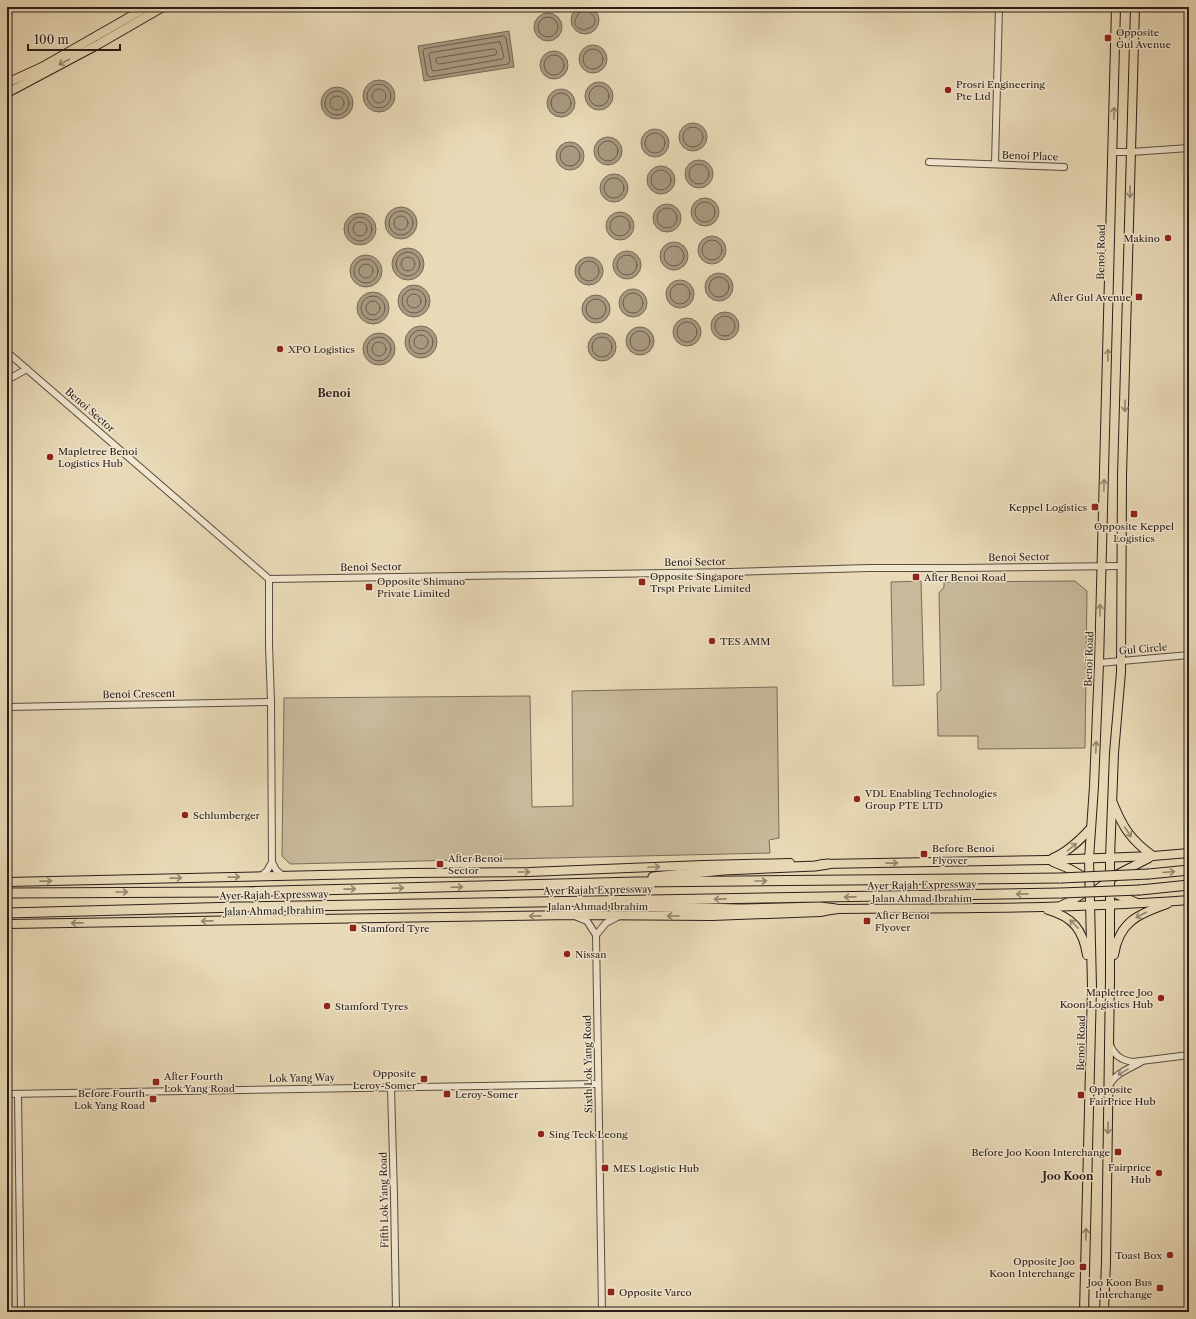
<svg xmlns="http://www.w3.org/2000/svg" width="1196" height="1319" font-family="'Libre Caslon Text',serif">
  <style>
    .green { fill: #c8ba9c; stroke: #786c5a }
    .water { fill: #a89a81; stroke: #756857 }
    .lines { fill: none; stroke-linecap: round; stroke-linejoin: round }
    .shore { stroke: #685c4d; stroke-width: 1 }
    .minor-casing { stroke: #594d40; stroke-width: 8 }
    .major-casing { stroke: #291e19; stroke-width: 10 }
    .highway-casing { stroke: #291e19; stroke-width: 11 }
    .minor { stroke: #f1e7d0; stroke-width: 6 }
    .major { stroke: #e9dab7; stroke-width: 8 }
    .highway { stroke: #e9dab7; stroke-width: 9 }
    .highway-bridge-casing { stroke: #291e19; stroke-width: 11; stroke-linecap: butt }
    .highway-bridge { stroke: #e9dab7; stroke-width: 9 }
    .oneway { stroke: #938570 }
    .oneway2 { stroke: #978d7e }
    .poi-dot { fill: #8f2418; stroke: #f1e7d0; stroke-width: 1.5 }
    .labels { text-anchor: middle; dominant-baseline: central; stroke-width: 3; stroke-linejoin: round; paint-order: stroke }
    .poi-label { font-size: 10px; fill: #291e19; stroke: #f1e7d0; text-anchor: start }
    .street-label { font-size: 10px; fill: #291e19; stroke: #f1e7d0 }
    .neighbourhood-label { font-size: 11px; font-weight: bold; fill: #291e19; stroke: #f1e7d0 }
  </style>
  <rect width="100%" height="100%" fill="#e9dab7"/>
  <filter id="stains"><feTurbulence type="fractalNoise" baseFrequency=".005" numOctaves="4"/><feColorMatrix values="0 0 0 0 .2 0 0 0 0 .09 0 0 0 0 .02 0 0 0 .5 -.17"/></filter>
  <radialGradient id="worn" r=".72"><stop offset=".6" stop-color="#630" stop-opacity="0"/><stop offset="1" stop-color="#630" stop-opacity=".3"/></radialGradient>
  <g class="green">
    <polygon points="921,581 924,685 893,686 891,582"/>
    <polygon points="1075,581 1087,591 1085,748 978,749 978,736 938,736 937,693 941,690 939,593 944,587 944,582"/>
    <polygon points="777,687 779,838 769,840 770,853 290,864 282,856 284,698 530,696 532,807 573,806 572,691"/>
  </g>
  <g class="water">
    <circle cx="585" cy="20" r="14"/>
    <circle cx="548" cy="27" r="14"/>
    <polygon points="509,31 514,67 424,81 418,46"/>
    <circle cx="593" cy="59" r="14"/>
    <circle cx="554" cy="65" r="14"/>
    <circle cx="379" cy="96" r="16"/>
    <circle cx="599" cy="96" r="14"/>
    <circle cx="337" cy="103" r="16"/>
    <circle cx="561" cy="103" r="14"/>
    <circle cx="693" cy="137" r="14"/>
    <circle cx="655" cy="143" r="14"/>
    <circle cx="608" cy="151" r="14"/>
    <circle cx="570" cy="156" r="14"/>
    <circle cx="699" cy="174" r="14"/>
    <circle cx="661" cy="180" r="14"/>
    <circle cx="614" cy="188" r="14"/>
    <circle cx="705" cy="212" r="14"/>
    <circle cx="667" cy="218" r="14"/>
    <circle cx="401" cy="223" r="16"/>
    <circle cx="620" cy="226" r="14"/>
    <circle cx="360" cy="229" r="16"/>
    <circle cx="712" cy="250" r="14"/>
    <circle cx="674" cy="256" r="14"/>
    <circle cx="408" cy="264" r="16"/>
    <circle cx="627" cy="265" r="14"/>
    <circle cx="366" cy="271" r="16"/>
    <circle cx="589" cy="271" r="14"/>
    <circle cx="719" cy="287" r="14"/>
    <circle cx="680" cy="294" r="14"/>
    <circle cx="414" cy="301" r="16"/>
    <circle cx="633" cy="303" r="14"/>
    <circle cx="373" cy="308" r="16"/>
    <circle cx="596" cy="309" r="14"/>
    <circle cx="725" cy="326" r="14"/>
    <circle cx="687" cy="332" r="14"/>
    <circle cx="421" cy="342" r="16"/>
    <circle cx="640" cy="341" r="14"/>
    <circle cx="379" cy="349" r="16"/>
    <circle cx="602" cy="347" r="14"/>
  </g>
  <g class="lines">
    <g class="shore">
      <path d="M582,7C581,14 565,25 584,30L592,27C600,16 589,16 588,7"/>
      <circle cx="548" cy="27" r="10"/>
      <polygon points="504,36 506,38 510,61 508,64 430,77 427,75 423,51 424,49"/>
      <polygon points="500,42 504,57 502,59 434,71 432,70 429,55 430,53"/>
      <polygon points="494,49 496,50 497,53 495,55 439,64 436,62 436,59 437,58"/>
      <circle cx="593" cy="59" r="10"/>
      <circle cx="554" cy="65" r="10"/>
      <circle cx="379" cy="96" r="12"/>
      <circle cx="599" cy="96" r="10"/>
      <circle cx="379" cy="96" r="7"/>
      <circle cx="337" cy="103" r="12"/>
      <circle cx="561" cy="103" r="10"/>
      <circle cx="337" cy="103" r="7"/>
      <circle cx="693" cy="137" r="10"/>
      <circle cx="655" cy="143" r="10"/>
      <circle cx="608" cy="151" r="10"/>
      <circle cx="570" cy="156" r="10"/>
      <circle cx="699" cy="174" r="10"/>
      <circle cx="661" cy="180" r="10"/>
      <circle cx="614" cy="188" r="10"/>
      <circle cx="705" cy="212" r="10"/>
      <circle cx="667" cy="218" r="10"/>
      <circle cx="401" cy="223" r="12"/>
      <circle cx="401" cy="223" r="7"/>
      <circle cx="620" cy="226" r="10"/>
      <circle cx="360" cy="229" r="12"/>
      <circle cx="360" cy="229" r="7"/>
      <circle cx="712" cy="250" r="10"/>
      <circle cx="674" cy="256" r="10"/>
      <circle cx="408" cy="264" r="12"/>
      <circle cx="627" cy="265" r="10"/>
      <circle cx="408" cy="264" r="7"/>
      <circle cx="366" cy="271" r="12"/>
      <circle cx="589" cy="271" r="10"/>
      <circle cx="366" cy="271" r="7"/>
      <circle cx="719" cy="287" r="10"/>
      <circle cx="680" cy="294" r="10"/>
      <circle cx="414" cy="301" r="12"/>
      <circle cx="633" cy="303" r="10"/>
      <circle cx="414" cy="301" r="7"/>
      <circle cx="373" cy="308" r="12"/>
      <circle cx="596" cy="309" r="10"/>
      <circle cx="373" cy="308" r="7"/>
      <circle cx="725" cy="326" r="10"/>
      <circle cx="687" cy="332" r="10"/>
      <circle cx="421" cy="342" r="12"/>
      <circle cx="640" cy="341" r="10"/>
      <circle cx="421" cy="342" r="7"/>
      <circle cx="379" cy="349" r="12"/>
      <circle cx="602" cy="347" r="10"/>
      <circle cx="379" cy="349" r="7"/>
    </g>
    <defs>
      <g id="minor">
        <polyline points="1113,152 1131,152 1189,148"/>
        <polyline points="929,162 1064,167"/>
        <polyline points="995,164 999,7"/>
        <polyline points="7,352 269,579 731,572 869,568 962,568 1122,566"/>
        <polyline points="7,380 27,369"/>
        <polyline points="269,579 269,645 271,702 272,862 276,870 283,876"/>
        <polyline points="1099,663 1189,655"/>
        <polyline points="7,707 271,702"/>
        <polyline points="261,876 267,871 272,862"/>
        <polyline points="577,917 587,921 596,935 602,1312"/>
        <polyline points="596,935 606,923 619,916"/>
        <path d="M1110,1045C1115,1056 1121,1060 1133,1062L1189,1055"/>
        <path d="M1109,1086C1115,1073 1129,1069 1141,1062"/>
        <polyline points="391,1088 394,1195 396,1312"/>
        <polyline points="7,1094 598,1084"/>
        <polyline points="18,1094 21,1312"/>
      </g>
      <g id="major">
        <polyline points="7,83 42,67 147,7"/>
        <polyline points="7,93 99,44 163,7"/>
        <path d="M1113,803C1123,828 1131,840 1153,856"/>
        <path d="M1053,858C1068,852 1080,840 1091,828"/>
        <polyline points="1053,862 1070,869 1086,878"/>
        <polyline points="822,864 1048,860 1153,856 1189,853"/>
        <polyline points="7,882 412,873 529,872 703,865 790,863"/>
        <polyline points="1109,891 1135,902"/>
        <polyline points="1091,894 1118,874 1149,858"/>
        <polyline points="1062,905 1069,902 1087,891"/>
        <path d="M1048,910C1073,917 1083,930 1087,955"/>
        <path d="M7,924L574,915L712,916L820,912L836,909C954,908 1072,909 1189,900"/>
        <path d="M1114,955C1119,922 1138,914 1167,904"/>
        <polyline points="1084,1312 1092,987 1089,859 1094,786 1099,664 1116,7"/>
        <polyline points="1104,1312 1106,1262 1110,977 1110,858 1114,753 1121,672 1122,476 1135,7"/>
      </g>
      <g id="highway">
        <polyline points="1149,874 1189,870"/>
        <polyline points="653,877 724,870 815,866 828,864"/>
        <polyline points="1140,890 1189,885"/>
        <polyline points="7,893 232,892 638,882 1061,878"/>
        <polyline points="614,906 741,909 820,907 836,909"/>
        <polyline points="7,913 239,907 1061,893"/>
      </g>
    </defs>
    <use href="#minor" class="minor-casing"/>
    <use href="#major" class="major-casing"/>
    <use href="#highway" class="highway-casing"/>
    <use href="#minor" class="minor"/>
    <use href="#major" class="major"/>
    <use href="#highway" class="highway"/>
    <defs>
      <g id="highway-bridge">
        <polyline points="1061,878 1149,874"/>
        <polyline points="1061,893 1140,890"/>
      </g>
    </defs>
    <use href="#highway-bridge" class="highway-bridge-casing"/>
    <use href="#highway-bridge" class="highway-bridge"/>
  </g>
  <defs><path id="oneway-shaft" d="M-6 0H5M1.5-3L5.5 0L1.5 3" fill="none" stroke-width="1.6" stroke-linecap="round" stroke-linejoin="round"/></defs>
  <g class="oneway">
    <use href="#oneway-shaft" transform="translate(64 62) rotate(152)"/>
    <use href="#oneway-shaft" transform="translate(1114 113) rotate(-89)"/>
    <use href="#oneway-shaft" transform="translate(1130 192) rotate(91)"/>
    <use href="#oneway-shaft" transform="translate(1108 355) rotate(-88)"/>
    <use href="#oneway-shaft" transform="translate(1125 406) rotate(92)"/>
    <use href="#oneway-shaft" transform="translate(1104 485) rotate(-89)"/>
    <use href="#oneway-shaft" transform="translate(1100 610) rotate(-89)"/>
    <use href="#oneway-shaft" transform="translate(1096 747) rotate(-88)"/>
    <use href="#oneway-shaft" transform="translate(1128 832) rotate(56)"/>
    <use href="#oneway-shaft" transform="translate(1072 847) rotate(-39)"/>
    <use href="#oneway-shaft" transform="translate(892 863) rotate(-1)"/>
    <use href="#oneway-shaft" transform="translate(654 867) rotate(-3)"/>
    <use href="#oneway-shaft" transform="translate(524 872)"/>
    <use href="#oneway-shaft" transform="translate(1169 872) rotate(-5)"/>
    <use href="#oneway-shaft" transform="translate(234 877) rotate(-1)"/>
    <use href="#oneway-shaft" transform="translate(176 878) rotate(-1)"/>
    <use href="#oneway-shaft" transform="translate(46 881) rotate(-1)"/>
    <use href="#oneway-shaft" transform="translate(761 881)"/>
    <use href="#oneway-shaft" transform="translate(457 887) rotate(-2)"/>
    <use href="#oneway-shaft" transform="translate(398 888) rotate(-2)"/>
    <use href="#oneway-shaft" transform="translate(350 889) rotate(-1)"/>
    <use href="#oneway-shaft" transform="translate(122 892)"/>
    <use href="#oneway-shaft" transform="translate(1022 894) rotate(179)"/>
    <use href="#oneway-shaft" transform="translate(850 897) rotate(179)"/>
    <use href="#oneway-shaft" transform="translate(720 899) rotate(179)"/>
    <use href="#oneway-shaft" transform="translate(1141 915) rotate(153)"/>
    <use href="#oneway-shaft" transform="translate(535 916) rotate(179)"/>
    <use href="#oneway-shaft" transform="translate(673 916) rotate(180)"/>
    <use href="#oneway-shaft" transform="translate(207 921) rotate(179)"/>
    <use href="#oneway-shaft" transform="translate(77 923) rotate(179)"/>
    <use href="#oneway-shaft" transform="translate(1074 924) rotate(-134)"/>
    <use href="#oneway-shaft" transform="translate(1108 1128) rotate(91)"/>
    <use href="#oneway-shaft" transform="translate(1086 1234) rotate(-89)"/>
  </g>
  <use class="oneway2" href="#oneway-shaft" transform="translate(1123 1072) rotate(150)"/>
  <g class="poi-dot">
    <rect x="1104" y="34" width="8" height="8" rx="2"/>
    <circle cx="948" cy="90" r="4"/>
    <circle cx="1168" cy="238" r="4"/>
    <rect x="1135" y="293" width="8" height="8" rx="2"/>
    <circle cx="280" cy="349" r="4"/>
    <circle cx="50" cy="457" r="4"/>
    <rect x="1091" y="503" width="8" height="8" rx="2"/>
    <rect x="1130" y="510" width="8" height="8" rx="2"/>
    <rect x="912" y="573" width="8" height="8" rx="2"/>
    <rect x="638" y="578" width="8" height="8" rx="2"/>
    <rect x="365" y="583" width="8" height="8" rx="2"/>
    <circle cx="712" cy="641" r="4"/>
    <circle cx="857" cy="799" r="4"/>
    <circle cx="185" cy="815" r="4"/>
    <rect x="920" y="850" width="8" height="8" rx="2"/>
    <rect x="436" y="860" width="8" height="8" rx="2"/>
    <rect x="863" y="917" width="8" height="8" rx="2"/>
    <rect x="349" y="924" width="8" height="8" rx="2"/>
    <circle cx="567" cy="954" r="4"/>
    <circle cx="1161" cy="998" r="4"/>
    <circle cx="327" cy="1006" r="4"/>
    <rect x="420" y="1075" width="8" height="8" rx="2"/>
    <rect x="152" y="1078" width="8" height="8" rx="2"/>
    <rect x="443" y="1090" width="8" height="8" rx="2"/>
    <rect x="1077" y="1091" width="8" height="8" rx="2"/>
    <rect x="149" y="1095" width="8" height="8" rx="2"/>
    <circle cx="541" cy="1134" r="4"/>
    <rect x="1114" y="1148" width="8" height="8" rx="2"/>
    <rect x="601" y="1164" width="8" height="8" rx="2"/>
    <circle cx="1159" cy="1173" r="4"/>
    <circle cx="1170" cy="1255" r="4"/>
    <rect x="1079" y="1263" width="8" height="8" rx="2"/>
    <rect x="1156" y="1284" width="8" height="8" rx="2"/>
    <rect x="607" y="1288" width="8" height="8" rx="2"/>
  </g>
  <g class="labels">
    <g class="poi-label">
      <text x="1116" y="32">Opposite<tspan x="1116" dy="12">Gul Avenue</tspan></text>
      <text x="956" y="84">Prosri Engineering<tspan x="956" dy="12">Pte Ltd</tspan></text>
      <text x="1160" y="238" text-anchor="end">Makino</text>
      <text x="1131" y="297" text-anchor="end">After Gul Avenue</text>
      <text x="288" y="349">XPO Logistics</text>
      <text x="58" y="451">Mapletree Benoi<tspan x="58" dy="12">Logistics Hub</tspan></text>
      <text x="1087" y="507" text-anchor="end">Keppel Logistics</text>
      <text x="1134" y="526" text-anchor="middle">Opposite Keppel<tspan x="1134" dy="12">Logistics</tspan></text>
      <text x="650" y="576">Opposite Singapore<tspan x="650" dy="12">Trspt Private Limited</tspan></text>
      <text x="924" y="577">After Benoi Road</text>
      <text x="377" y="581">Opposite Shimano<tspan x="377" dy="12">Private Limited</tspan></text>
      <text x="720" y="641">TES AMM</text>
      <text x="865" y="793">VDL Enabling Technologies<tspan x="865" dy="12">Group PTE LTD</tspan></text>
      <text x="193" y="815">Schlumberger</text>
      <text x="932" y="848">Before Benoi<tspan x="932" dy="12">Flyover</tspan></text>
      <text x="448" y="858">After Benoi<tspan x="448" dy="12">Sector</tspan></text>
      <text x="875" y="915">After Benoi<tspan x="875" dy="12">Flyover</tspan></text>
      <text x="361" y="928">Stamford Tyre</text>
      <text x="575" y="954">Nissan</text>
      <text x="1153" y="992" text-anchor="end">Mapletree Joo<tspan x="1153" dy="12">Koon Logistics Hub</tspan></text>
      <text x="335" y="1006">Stamford Tyres</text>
      <text x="416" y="1073" text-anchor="end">Opposite<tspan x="416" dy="12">Leroy-Somer</tspan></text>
      <text x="164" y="1076">After Fourth<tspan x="164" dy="12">Lok Yang Road</tspan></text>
      <text x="1089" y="1089">Opposite<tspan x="1089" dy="12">FairPrice Hub</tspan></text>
      <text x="145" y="1093" text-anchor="end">Before Fourth<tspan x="145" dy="12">Lok Yang Road</tspan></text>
      <text x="455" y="1094">Leroy-Somer</text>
      <text x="549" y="1134">Sing Teck Leong</text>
      <text x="1110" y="1152" text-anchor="end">Before Joo Koon Interchange</text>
      <text x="1151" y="1167" text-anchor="end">Fairprice<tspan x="1151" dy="12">Hub</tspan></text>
      <text x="613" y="1168">MES Logistic Hub</text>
      <text x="1162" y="1255" text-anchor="end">Toast Box</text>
      <text x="1075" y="1261" text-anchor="end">Opposite Joo<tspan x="1075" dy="12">Koon Interchange</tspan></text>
      <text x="1152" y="1282" text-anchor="end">Joo Koon Bus<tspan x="1152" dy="12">Interchange</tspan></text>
      <text x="619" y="1292">Opposite Varco</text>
    </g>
    <g class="street-label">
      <text transform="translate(1030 156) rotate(2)">Benoi Place</text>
      <text transform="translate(1101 252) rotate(-89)">Benoi Road</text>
      <text transform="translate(90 410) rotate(41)">Benoi Sector</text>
      <text transform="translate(1019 557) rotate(-1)">Benoi Sector</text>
      <text transform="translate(695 562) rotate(-1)">Benoi Sector</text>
      <text transform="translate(371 567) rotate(-1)">Benoi Sector</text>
      <text transform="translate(1143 649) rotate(-5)">Gul Circle</text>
      <text transform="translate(1089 659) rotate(-88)">Benoi Road</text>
      <text transform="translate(139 694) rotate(-1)">Benoi Crescent</text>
      <text transform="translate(922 885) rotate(-1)">Ayer Rajah Expressway</text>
      <text transform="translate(598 890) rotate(-1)">Ayer Rajah Expressway</text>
      <text transform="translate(274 895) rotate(-1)">Ayer Rajah Expressway</text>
      <text x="922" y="898">Jalan Ahmad Ibrahim</text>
      <text x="598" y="906">Jalan Ahmad Ibrahim</text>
      <text transform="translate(274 911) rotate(-1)">Jalan Ahmad Ibrahim</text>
      <text transform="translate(1081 1043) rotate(-89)">Benoi Road</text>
      <text transform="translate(588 1064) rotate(-91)">Sixth Lok Yang Road</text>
      <text transform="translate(302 1078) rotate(-1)">Lok Yang Way</text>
      <text transform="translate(384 1200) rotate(-91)">Fifth Lok Yang Road</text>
    </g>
    <g class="neighbourhood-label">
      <text x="334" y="393">Benoi</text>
      <text x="1068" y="1176">Joo Koon</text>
    </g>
  </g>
  <rect width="1196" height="1319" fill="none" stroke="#e9dab7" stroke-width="24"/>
  <rect x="8" y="8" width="1180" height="1303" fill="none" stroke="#291e19" stroke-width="2"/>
  <rect x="12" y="12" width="1172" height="1295" fill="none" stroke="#291e19"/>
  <path d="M28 44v6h92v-6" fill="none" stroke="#291e19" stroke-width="2"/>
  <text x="34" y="44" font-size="12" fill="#291e19" stroke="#f1e7d0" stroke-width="3" paint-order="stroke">100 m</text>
  <rect width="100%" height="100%" filter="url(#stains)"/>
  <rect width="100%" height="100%" fill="url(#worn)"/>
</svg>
